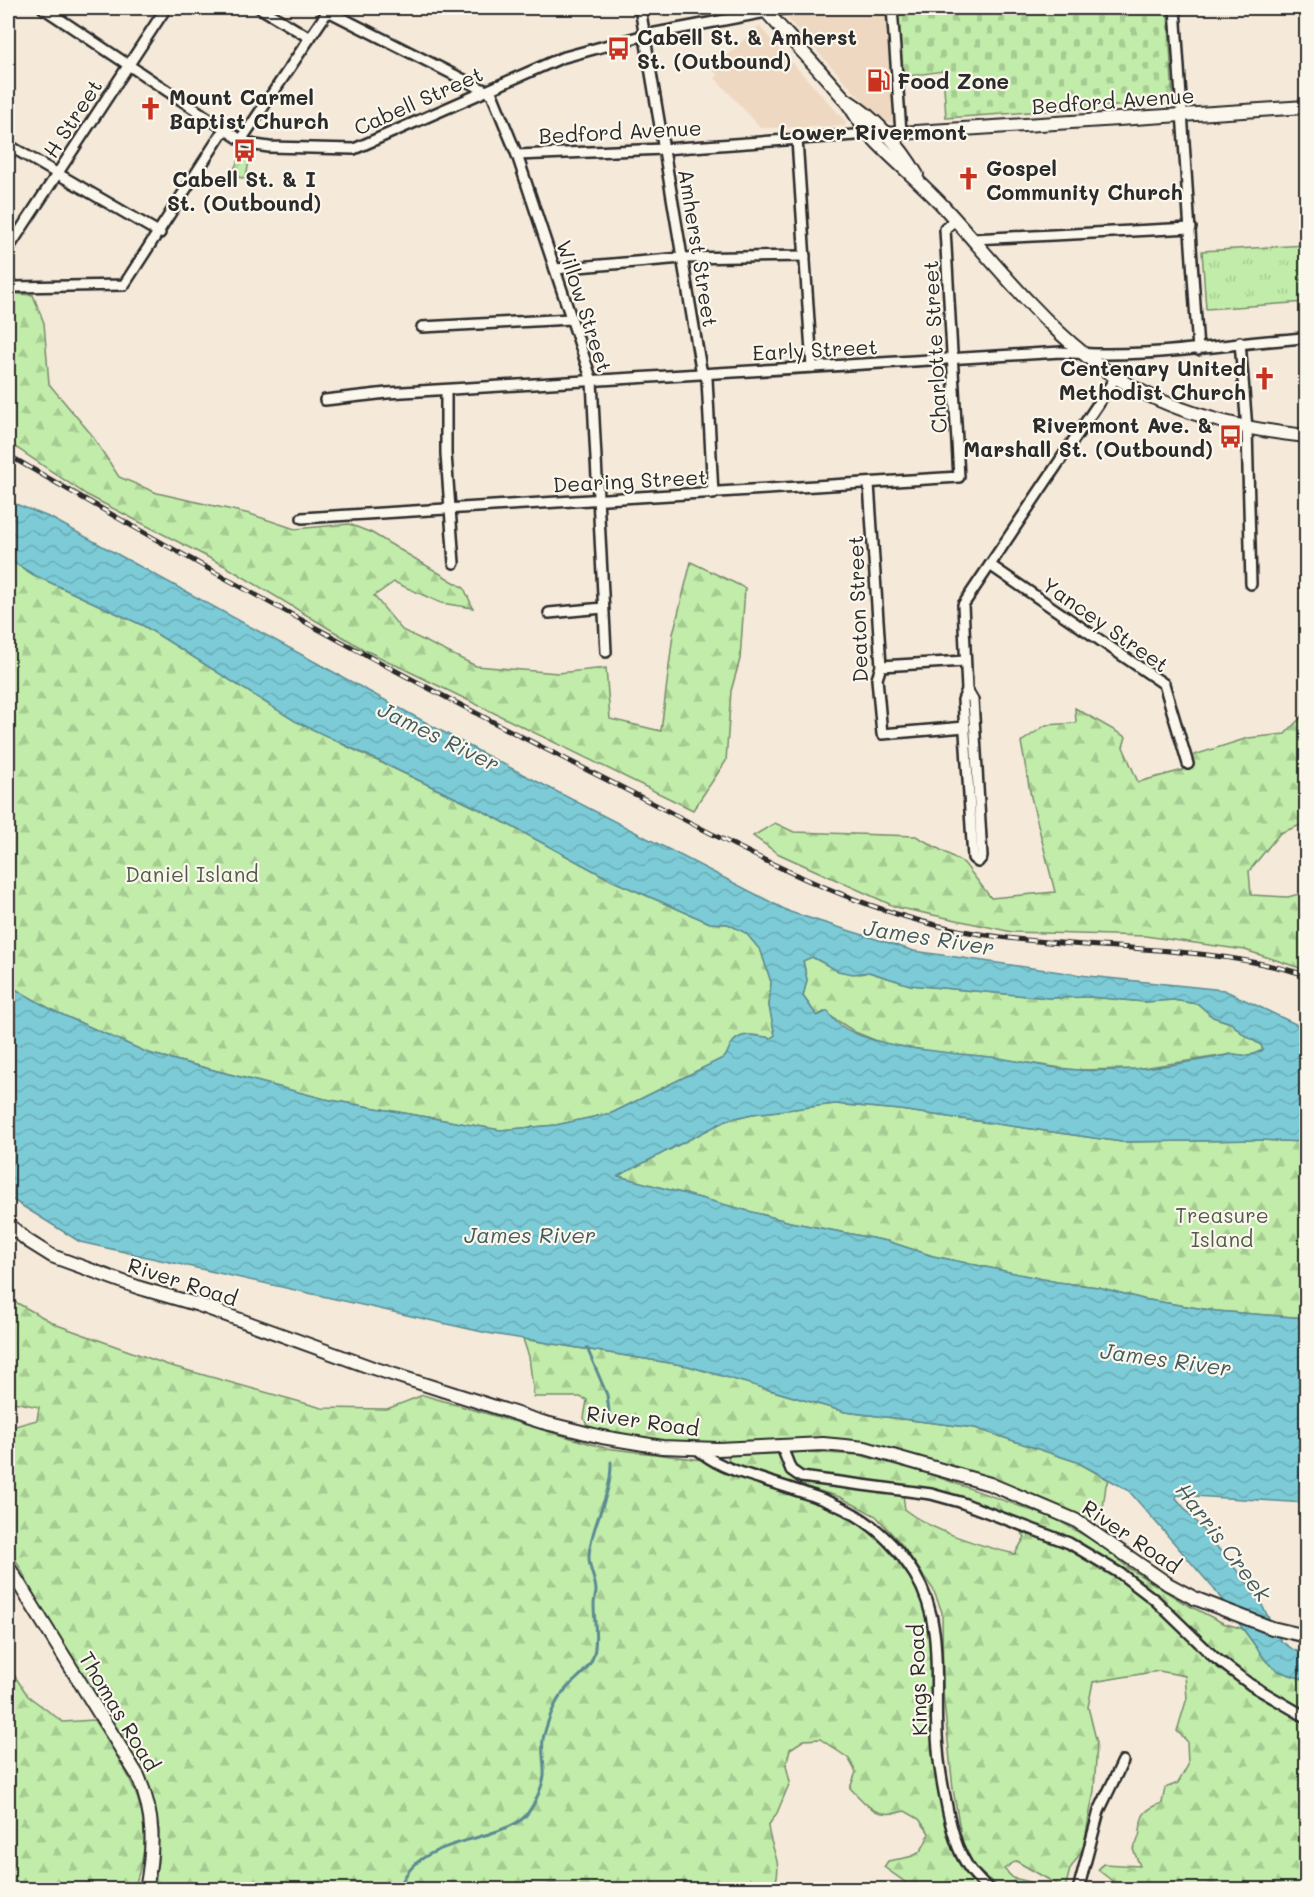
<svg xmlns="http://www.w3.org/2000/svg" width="1314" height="1897" font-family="Mali,sans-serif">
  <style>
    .built { fill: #eed8c2 }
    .grass { fill: url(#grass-tufts); stroke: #768c6a; stroke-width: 1.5 }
    .forest { fill: url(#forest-firs); stroke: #768c6a; stroke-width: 1.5; fill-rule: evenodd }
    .cemetery { fill: url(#cemetery-stones); stroke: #768c6a; stroke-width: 1.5 }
    .garden { fill: url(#garden-furrows); stroke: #768c6a; stroke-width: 1.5 }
    .water { fill: url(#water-waves); stroke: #5b8b92; stroke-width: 1.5; fill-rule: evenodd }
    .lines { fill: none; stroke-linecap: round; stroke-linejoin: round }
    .stream { stroke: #5b8b92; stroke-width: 3 }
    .street-casing { stroke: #2b2b2b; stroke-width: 14 }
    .secondary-casing { stroke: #2b2b2b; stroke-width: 16 }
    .street { stroke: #fbf7ec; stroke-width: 9 }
    .secondary { stroke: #fbf7ec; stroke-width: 12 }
    .rail-casing { stroke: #2b2b2b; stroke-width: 5 }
    .rail { stroke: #fbf7ec; stroke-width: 3; stroke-dasharray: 9; stroke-linecap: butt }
    .labels { text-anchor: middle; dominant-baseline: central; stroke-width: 4.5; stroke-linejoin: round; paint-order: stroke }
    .poi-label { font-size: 21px; font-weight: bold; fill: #2b2b2b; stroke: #fbf7ec; text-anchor: start }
    .street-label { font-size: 21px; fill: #2b2b2b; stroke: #fbf7ec }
    .park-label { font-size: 21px; fill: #505b4a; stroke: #fbf7ec }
    .neighbourhood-label { font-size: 22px; font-weight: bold; fill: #2b2b2b; stroke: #fbf7ec }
    .water-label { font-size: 22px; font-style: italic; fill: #435b5e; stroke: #fbf7ec }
  </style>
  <defs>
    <pattern id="grass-tufts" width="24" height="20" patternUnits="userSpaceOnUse" patternTransform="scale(1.5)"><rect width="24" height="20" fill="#c1eca9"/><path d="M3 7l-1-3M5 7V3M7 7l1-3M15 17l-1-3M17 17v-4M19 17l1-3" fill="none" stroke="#a6cb92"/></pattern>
    <pattern id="forest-firs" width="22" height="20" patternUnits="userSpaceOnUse" patternTransform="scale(1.5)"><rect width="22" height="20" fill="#c1eca9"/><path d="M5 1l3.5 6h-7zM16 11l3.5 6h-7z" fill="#a6cb92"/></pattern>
    <pattern id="cemetery-stones" width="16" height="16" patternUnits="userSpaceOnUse" patternTransform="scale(1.5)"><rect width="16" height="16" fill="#c1eca9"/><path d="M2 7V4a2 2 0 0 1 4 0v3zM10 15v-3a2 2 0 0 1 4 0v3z" fill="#a6cb92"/></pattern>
    <pattern id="garden-furrows" width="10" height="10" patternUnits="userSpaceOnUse" patternTransform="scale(1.5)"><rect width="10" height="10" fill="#c1eca9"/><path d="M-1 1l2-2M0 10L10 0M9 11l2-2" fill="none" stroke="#a6cb92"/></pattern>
    <pattern id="water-waves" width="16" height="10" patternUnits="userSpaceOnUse" patternTransform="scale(1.5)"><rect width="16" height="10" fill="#7bcbd6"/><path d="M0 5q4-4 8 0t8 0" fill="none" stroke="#6aaeb8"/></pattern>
  </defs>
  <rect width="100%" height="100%" fill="#f5e9d9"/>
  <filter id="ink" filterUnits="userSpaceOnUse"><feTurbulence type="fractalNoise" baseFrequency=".0167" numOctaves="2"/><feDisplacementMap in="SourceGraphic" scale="12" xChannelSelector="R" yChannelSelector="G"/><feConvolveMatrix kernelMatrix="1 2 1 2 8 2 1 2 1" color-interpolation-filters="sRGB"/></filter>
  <g filter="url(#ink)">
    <g class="built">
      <polygon points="816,8 885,8 893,122 883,123 784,15"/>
      <polygon points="759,26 846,122 845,126 761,128 715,78 718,76 712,69"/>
    </g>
    <polygon class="grass" points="1306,245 1306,302 1206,309 1202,251"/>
    <g class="forest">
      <polygon points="8,293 33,295 44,323 49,384 91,434 119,477 157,493 250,514 295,529 349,524 372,533 464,588 473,608 441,603 394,582 374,596 402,630 476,666 558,673 606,668 610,719 661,731 673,634 691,562 745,588 740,659 731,691 726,761 693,810 363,649 225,566 87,495 8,442"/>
      <path d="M8,559L34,575L144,626L271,706L344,745L483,811L613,881L710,923L728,924L746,933L761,951L771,982L769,1006L775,1035L771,1038C759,1036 741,1030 732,1044C729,1048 728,1053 725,1057L612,1113L556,1125L500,1130L325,1099L148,1053L54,1011L8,985Z"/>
      <polygon points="1075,708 1126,737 1123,747 1138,782 1183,770 1188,766 1194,755 1248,738 1285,734 1306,712 1306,823 1280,833 1249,871 1251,895 1288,897 1306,892 1306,970 1245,950 1145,936 1012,932 896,907 777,853 753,836 775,823 794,832 916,836 964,863 991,898 1055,892 1031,797 1021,742 1046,725 1076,723"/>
      <polygon points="812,957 838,971 860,974 868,972 911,985 1049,998 1090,997 1145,1002 1173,1000 1198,1004 1213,1017 1231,1023 1244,1035 1261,1045 1263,1050 1249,1056 1233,1054 1135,1069 1075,1070 980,1056 927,1052 882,1043 855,1032 824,1012 817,1016 803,996 807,980 803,960"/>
      <polygon points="835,1104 900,1110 1122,1142 1259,1140 1306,1142 1306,1318 1216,1311 1143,1299 1098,1287 1057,1282 933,1256 887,1241 790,1222 618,1176 727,1120 752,1114"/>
      <path d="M8,1298L57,1325L168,1365L322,1408L387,1409L423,1395L605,1448L703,1460L725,1473L834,1507L862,1522L887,1545L923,1597L930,1621L933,1749L940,1791L950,1839L958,1862L983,1889H915L884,1867L888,1861C912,1856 921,1860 929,1833L919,1819L905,1811C875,1819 870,1808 850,1788L856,1772L848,1758L820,1739L804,1740L790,1749L786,1765L790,1782L777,1813L768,1826C771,1853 785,1862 773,1889C744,1884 738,1874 708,1890L152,1889L158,1861L159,1829L151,1790L131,1751L38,1602L8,1545V1479L10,1468L8,1428L37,1420L39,1407L8,1401Z"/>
      <polygon points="523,1339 688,1366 845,1412 975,1428 1077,1462 1109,1480 1106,1485 1102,1516 1091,1520 984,1476 912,1454 868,1444 667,1442 622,1436 587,1426 584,1418 587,1400 580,1397 534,1397 529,1357"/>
      <path d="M807,1452L859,1455L926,1473L1056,1519L1097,1543L1130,1569L1184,1603L1223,1623L1243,1629L1267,1662L1278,1671L1306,1680V1889H1123L1098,1870L1103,1864L1140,1866L1133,1849C1149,1826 1129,1815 1162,1803L1165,1788L1178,1783L1188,1765L1187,1741L1177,1731L1187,1698L1185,1676L1159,1671L1093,1682L1088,1707L1097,1743L1094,1791L1083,1849L1070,1869L1065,1889L1016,1861L1004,1869L1013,1878L1030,1882L1035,1889H1001L975,1868L962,1841L953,1789L943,1692L942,1612L933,1589L902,1545L876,1516L840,1497L729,1464L728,1456ZM903,1494L953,1503L1020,1531L1025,1537L1015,1554C981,1546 932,1531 905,1510Z"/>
      <path d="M8,1666L28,1696L63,1722L94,1720C120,1760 148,1798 144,1848C143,1862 138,1876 134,1889H22L8,1882Z"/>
    </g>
    <polygon class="cemetery" points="897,8 1168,8 1173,102 946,118 943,71 902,77"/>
    <polygon class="garden" points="243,151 250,154 246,179 231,175"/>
    <path class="water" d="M8,501L51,518L480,752L790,912L914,951L1088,976L1224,990L1306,1029V1142L1259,1140L1122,1142L900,1110L835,1104L752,1114L727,1120L618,1176L790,1222L887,1241L933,1256L1057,1282L1098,1287L1143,1299L1216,1311L1306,1318V1503L1177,1495L1176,1498L1255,1592L1281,1641L1294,1650L1306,1654V1680L1278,1671L1267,1662L1214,1589L1128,1490L1077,1462L975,1428L845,1412L688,1366L487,1333L80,1242L8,1197V985L54,1011L148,1053L325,1099L500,1130L556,1125L612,1113L725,1057C728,1053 728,1049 731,1045C741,1030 757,1036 771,1038L775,1035L769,1006L771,982L761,951L746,933L728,924L710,923L613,881L483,811L295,721L144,626L34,575L8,559ZM812,957L838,971L853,974L869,972L910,985L1049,998L1090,997L1145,1002L1173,1000L1198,1004L1213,1017L1231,1023L1244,1035L1261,1045L1263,1050L1249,1056L1233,1054C1182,1064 1129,1073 1078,1070C1054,1069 1029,1063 1005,1059C966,1052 847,1052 828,1011L817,1016L803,996L807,980L803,961Z"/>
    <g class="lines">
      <g class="stream">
        <polyline points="587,1348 607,1395 610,1419"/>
        <path d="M399,1890C415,1838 483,1845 521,1820C532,1812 542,1788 544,1776C545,1762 540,1747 544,1735C548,1720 555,1701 566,1689C576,1678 590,1670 594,1654C598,1637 594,1621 594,1604C594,1600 596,1595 596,1591C596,1579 588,1568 589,1555C591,1524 612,1496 611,1462"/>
      </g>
      <defs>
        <g id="street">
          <polyline points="43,8 241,140 255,145 269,147 354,149 561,58 645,35 788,8"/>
          <polyline points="260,8 310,38"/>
          <polyline points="640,8 701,369 707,379 713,494"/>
          <polyline points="892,8 901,132"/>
          <polyline points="1175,8 1198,350"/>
          <polyline points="328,11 492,94 517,155 592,381 606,652"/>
          <polyline points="797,139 812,367"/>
          <polyline points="241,140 330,8"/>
          <polyline points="8,145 160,233"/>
          <polyline points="517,155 664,149 869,134"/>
          <polyline points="973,239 1191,228"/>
          <polyline points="8,249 166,8"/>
          <polyline points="555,269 682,258 805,256"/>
          <polyline points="8,284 15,287 124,285 224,130"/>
          <polyline points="422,327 571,319"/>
          <polyline points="1240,342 1247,429 1251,584"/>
          <polyline points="446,390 446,454 454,563"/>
          <path d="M325,400L387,393L1061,352C1144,360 1224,343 1306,338"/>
          <polyline points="869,484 881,666 877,679 882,734 965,727"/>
          <polyline points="302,518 959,477 945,229 955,220"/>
          <polyline points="990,565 1164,684 1188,764"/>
          <polyline points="549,613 603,608"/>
          <polyline points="881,666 965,661"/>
          <polyline points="967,690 963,700 973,858 978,862 982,857 973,700 967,690 963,605 1116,377"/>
          <polyline points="781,1445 791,1470 801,1477 931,1494 960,1502 1069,1543 1121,1574 1155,1600 1214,1657 1251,1685 1306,1717"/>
          <path d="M696,1448C716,1466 736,1471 761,1479C829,1501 874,1510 915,1575C947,1627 932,1690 938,1749C939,1770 944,1791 948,1812C955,1845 963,1868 990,1890"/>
          <polyline points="1078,1890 1099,1811 1123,1761"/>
        </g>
        <g id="secondary">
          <path d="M763,8C789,37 816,66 842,96C853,108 859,124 871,136C894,161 920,181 943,206C987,254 1033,313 1084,354C1146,406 1227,428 1306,436"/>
          <path d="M845,99C874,117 900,145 917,175"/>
          <polyline points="885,134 1306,107"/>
          <polyline points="8,1224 28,1241 52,1256 140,1288 199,1305 370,1367 542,1422 602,1437 662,1447 718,1449 823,1444 865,1448 990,1484 1075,1520 1168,1584 1194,1598 1272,1628 1306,1636"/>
          <path d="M8,1566L138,1776C155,1815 154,1848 146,1890"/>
        </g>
      </defs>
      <use href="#street" class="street-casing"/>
      <use href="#secondary" class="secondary-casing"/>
      <use href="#street" class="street"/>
      <use href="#secondary" class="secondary"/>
      <defs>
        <path id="rail" d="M8,455C205,569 405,679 609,781C707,830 806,888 913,919C1041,957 1179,936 1306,975"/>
      </defs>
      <use href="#rail" class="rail-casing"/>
      <use href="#rail" class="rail"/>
    </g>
  </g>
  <defs>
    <symbol id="bus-bare" viewBox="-9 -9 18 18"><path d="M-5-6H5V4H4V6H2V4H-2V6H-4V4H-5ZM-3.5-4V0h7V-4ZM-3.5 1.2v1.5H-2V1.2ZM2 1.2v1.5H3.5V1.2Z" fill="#c8321e" stroke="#fbf7ec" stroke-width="2.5" paint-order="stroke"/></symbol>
    <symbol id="fuel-bare" viewBox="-9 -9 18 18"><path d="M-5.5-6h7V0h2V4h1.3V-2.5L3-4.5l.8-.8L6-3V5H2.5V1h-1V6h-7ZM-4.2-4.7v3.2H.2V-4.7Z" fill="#c8321e" stroke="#fbf7ec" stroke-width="2.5" paint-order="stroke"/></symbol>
    <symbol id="church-bare" viewBox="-9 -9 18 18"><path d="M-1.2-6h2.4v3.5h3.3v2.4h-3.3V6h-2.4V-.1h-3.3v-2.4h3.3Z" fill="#c8321e" stroke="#fbf7ec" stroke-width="2.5" paint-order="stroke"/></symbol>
  </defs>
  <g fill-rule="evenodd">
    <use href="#bus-bare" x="602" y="32" width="33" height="33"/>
    <use href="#fuel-bare" x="862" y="64" width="33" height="33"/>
    <use href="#church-bare" x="134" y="92" width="33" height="33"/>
    <use href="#bus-bare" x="228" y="134" width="33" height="33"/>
    <use href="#church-bare" x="952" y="162" width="33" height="33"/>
    <use href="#church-bare" x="1248" y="362" width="33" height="33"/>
    <use href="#bus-bare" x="1214" y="420" width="33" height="33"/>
  </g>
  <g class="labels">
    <g class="poi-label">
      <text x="637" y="36">Cabell St. &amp; Amherst<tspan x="637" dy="24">St. (Outbound)</tspan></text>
      <text x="897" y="80">Food Zone</text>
      <text x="169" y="96">Mount Carmel<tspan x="169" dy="24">Baptist Church</tspan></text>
      <text x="986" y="167">Gospel<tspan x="986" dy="24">Community Church</tspan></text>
      <text x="244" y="178" text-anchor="middle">Cabell St. &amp; I<tspan x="244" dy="24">St. (Outbound)</tspan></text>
      <text x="1246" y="367" text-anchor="end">Centenary United<tspan x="1246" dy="24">Methodist Church</tspan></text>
      <text x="1213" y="424" text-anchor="end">Rivermont Ave. &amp;<tspan x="1213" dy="24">Marshall St. (Outbound)</tspan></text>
    </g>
    <g class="street-label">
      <text transform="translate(418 100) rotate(-24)">Cabell Street</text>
      <text transform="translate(1113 100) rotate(-4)">Bedford Avenue</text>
      <text transform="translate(72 118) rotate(-57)">H Street</text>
      <text transform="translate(620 131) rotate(-3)">Bedford Avenue</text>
      <text transform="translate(699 248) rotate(81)">Amherst Street</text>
      <text transform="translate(585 306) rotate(72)">Willow Street</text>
      <text transform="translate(934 347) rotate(-93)">Charlotte Street</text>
      <text transform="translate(815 349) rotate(-3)">Early Street</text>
      <text transform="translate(630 480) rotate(-3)">Dearing Street</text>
      <text transform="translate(857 609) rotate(-92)">Deaton Street</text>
      <text transform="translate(1106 624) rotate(35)">Yancey Street</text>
      <text transform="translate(183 1281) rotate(18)">River Road</text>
      <text transform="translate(643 1420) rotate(8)">River Road</text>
      <text transform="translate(1132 1536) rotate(34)">River Road</text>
      <text transform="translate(917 1680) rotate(-92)">Kings Road</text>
      <text transform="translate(120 1711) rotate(59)">Thomas Road</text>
    </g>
    <g class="park-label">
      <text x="192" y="873">Daniel Island</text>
      <text x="1222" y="1214">Treasure<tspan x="1222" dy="24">Island</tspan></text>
    </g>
    <g class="neighbourhood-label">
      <text x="873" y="131">Lower Rivermont</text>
    </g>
    <g class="water-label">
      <text transform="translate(439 736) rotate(26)">James River</text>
      <text transform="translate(929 937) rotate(9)">James River</text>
      <text x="530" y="1234">James River</text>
      <text transform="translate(1166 1359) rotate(8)">James River</text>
      <text transform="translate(1224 1542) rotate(53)">Harris Creek</text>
    </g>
  </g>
  <rect width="1314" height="1897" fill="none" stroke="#fbf7ec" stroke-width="30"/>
  <rect x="15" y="15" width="1284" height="1867" fill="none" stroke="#2b2b2b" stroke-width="2" filter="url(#ink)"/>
</svg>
